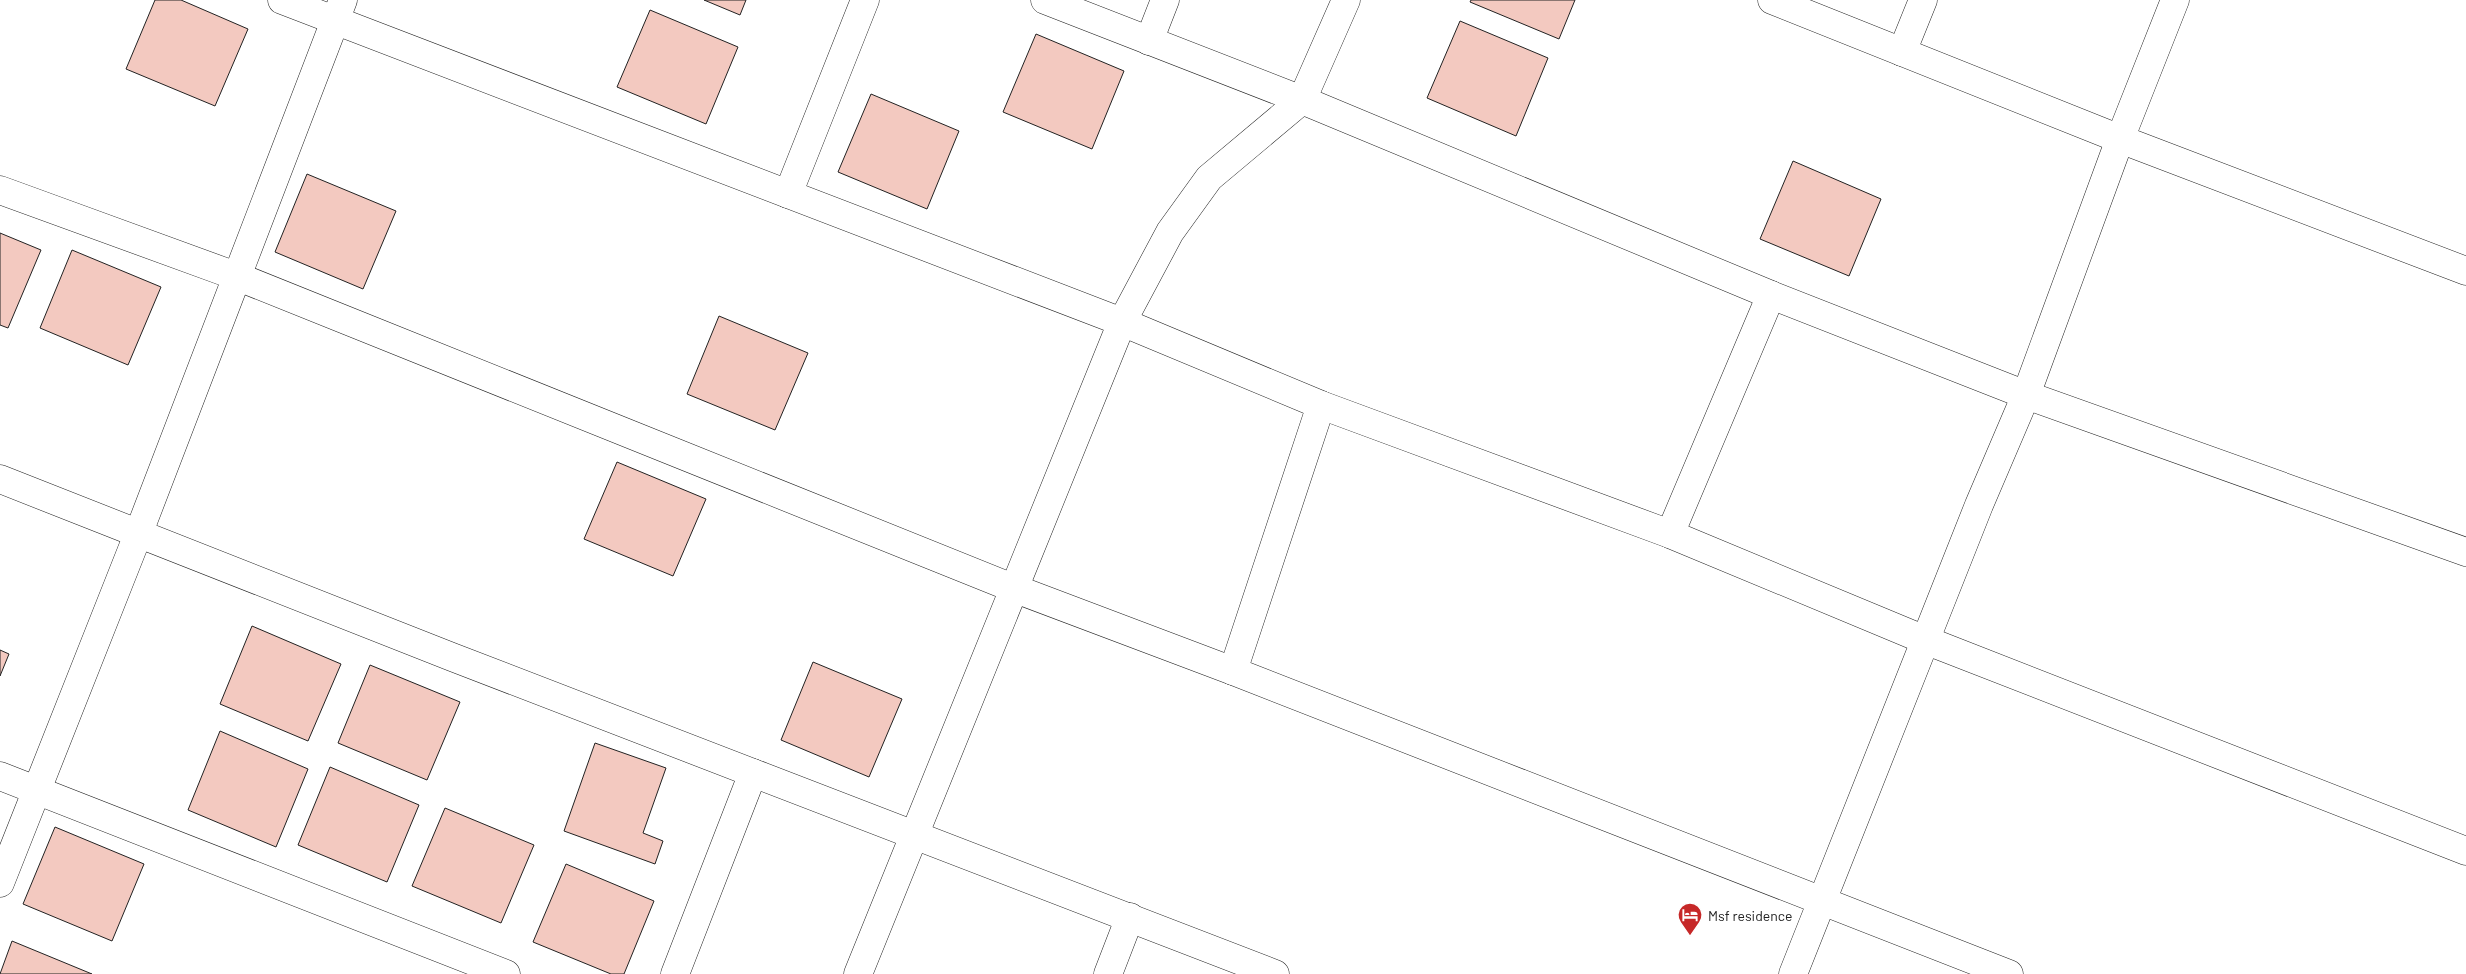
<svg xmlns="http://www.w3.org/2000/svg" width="2466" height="974" font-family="Barlow,sans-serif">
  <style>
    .building { fill: #f3c9c0; stroke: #222 }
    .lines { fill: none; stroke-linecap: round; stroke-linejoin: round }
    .minor-casing { stroke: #222; stroke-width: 29 }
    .minor { stroke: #fff; stroke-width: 28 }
    .labels { text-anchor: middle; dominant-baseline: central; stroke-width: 4; stroke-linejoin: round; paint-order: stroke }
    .poi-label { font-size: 14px; fill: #222; stroke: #fff; text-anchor: start }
  </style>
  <rect width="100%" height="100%" fill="#fff"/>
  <g class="building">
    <polygon points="155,0 181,0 248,29 215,106 126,69"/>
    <polygon points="704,0 746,0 740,15"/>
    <polygon points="1471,0 1575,0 1559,39 1470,2"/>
    <polygon points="650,10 738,47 706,124 617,87"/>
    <polygon points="1460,21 1548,58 1516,136 1427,98"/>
    <polygon points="1036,34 1124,71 1092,149 1003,112"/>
    <polygon points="871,94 959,131 927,209 838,172"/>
    <polygon points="1793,161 1881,199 1849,276 1760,239"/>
    <polygon points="307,174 396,211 363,289 275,252"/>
    <polygon points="0,233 41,250 8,328 0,325"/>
    <polygon points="72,250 161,287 128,365 40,328"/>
    <polygon points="719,316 808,353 775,430 687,394"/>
    <polygon points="617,462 706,499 673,576 584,539"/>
    <polygon points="252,626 341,664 308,741 220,704"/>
    <polygon points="0,650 9,654 0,676"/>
    <polygon points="813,662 902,699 869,777 781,740"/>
    <polygon points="370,665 460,702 427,780 338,743"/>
    <polygon points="220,731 308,769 276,847 188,810"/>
    <polygon points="595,743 666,768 643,833 663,841 655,864 564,831"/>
    <polygon points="330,767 419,805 387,882 298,845"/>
    <polygon points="445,808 534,845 501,923 412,886"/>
    <polygon points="55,827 144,864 112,941 23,904"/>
    <polygon points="566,864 654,901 624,974 611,974 533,942"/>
    <polygon points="12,941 92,974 0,974"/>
  </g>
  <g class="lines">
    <defs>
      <g id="minor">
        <polyline points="282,0 1122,322 1321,405 1670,534 1925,640 2466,851"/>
        <polyline points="1045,0 1302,100 1771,295 2026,395 2466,552"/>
        <polyline points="1772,0 2120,139 2466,271"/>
        <polyline points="1149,41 1165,0"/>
        <polyline points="1902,52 1923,0"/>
        <polyline points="0,190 236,276 1013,588 1233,671 2009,974"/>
        <polyline points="788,194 865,0"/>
        <polyline points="0,479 452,657 1275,974"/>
        <polyline points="1670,534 1771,295"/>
        <polyline points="1233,671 1321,405"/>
        <polyline points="0,776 506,974"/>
        <polyline points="0,883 139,532 343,0"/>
        <polyline points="675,974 753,773"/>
        <polyline points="858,974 1122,322 1170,232 1209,178 1302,100 1346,0"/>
        <polyline points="1108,974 1130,917"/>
        <polyline points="1793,974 1979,505 2026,395 2120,139 2175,0"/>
      </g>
    </defs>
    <use href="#minor" class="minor-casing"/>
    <use href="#minor" class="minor"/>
  </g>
  <defs>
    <symbol id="hotel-pin" viewBox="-11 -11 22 30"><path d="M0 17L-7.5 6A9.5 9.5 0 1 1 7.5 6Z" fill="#c62828" stroke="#fff"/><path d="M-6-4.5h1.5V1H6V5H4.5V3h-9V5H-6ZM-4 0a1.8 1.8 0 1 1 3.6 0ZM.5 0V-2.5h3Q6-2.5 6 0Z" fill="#fff"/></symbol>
  </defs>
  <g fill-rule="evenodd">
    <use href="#hotel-pin" x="1676" y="901" width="28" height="38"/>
  </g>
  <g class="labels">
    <g class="poi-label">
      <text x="1708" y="915">Msf residence</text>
    </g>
  </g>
</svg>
